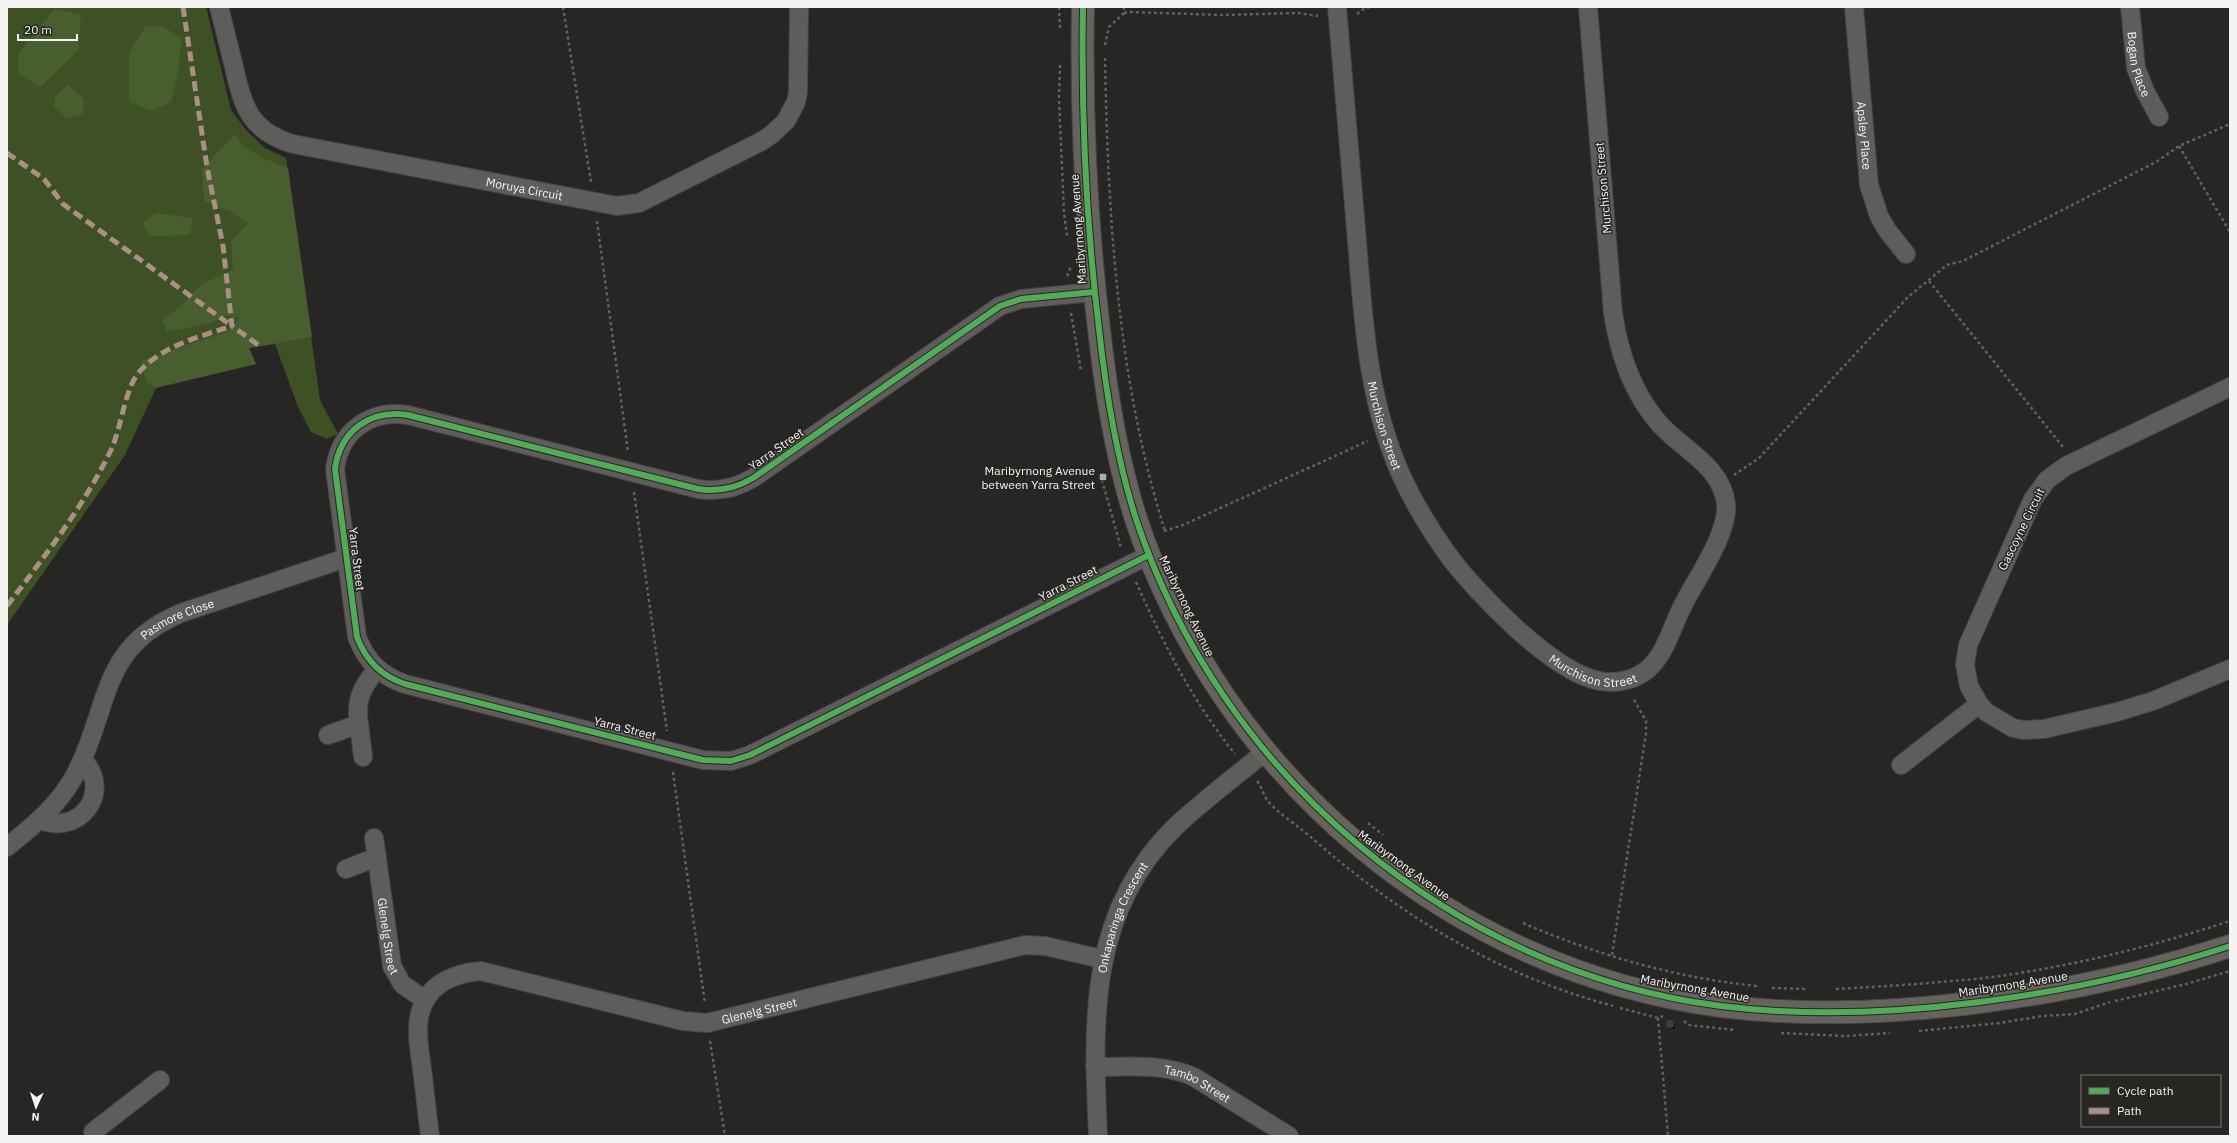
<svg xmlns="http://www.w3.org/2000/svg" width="2237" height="1143" font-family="'IBM Plex Sans',sans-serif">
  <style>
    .green { fill: #3d5124 }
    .forest { fill: #495e2e }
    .building { fill: #3e3d3b; filter: url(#shadow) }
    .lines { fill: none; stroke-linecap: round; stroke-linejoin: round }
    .street-casing { stroke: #464544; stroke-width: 20 }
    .secondary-casing { stroke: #464544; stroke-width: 24 }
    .path { stroke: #626160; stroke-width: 2.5; stroke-dasharray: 3 3; stroke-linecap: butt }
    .street { stroke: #5e5d5c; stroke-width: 18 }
    .secondary { stroke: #66625e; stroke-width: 22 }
    .quiet { stroke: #ac8f84; stroke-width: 5; stroke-dasharray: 10 5; stroke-linecap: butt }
    .cycleway-casing { stroke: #282623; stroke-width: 8 }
    .cycleway { stroke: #51ab58; stroke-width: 6 }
    .poi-dot { fill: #adacaa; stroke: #282623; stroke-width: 1.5 }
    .labels { text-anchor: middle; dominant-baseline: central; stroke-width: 3; stroke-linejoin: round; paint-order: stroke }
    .street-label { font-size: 12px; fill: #f5f4f2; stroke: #282623 }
    .poi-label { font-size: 12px; fill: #f5f4f2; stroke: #282623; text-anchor: end }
  </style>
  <defs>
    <filter id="shadow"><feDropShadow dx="3.5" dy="3.5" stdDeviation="0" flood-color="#0009"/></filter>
  </defs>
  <rect width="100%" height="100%" fill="#272624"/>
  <polygon class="green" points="7,7 206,7 231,110 246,130 265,148 286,158 320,400 338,434 327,439 311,432 298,407 275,344 249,348 256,364 156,388 125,455 7,625"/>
  <g class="forest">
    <polygon points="54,9 81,14 78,51 40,87 18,73 18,54"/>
    <polygon points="146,26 164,27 181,38 179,68 171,102 152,111 129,102 129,52"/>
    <polygon points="67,85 84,99 83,114 67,118 54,107 55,97"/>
    <path d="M235,134C244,152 270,161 288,168L312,337L249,348L256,364L155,388L146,381L141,361L228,331L240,318L226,316L206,324L167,332L163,320L184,303L200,285L233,270L231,242L248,223L229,211L204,201L202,169Z"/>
    <polygon points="156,213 193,218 189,235 150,236 142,223"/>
  </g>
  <circle class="building" cx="1670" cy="1024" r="4"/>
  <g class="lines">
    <defs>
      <g id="street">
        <path id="s1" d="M219,7C224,27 229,47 234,67C243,107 250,131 293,144L617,206L639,203L649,198L762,141L771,135L786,121L796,102L798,92L799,7"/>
        <path id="s2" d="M1337,7C1343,81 1350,155 1356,229C1363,314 1366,398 1402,477C1414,503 1429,528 1446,552C1473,590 1553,673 1600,681C1617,684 1634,680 1647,670C1666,654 1672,626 1683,605C1696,579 1729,533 1726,504C1722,465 1680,449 1657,421C1631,390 1619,353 1613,313L1588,7"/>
        <path id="s3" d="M1854,7L1869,185L1879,216L1887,230L1906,254"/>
        <path id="s4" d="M2130,7L2136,68L2145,91L2159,117"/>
        <path d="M1094,292L1021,299L1000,306L753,478C735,489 718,492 698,489L408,415C370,409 340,431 335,469L357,637C366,661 381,676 405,684L703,760L731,761L750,755L1149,555"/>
        <polyline points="2230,387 2066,466 2047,480 2033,499 1968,645 1965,665 1969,686 1979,704 1986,712 2013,728 2024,730 2044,729 2117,712 2153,701 2230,669"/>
        <polyline points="359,724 363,757"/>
        <path d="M328,735L359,724C355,700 362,687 377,669"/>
        <polyline points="1901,765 1979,704"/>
        <path d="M40,820C80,836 113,792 83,760"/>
        <path id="s5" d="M374,838L392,966L402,984L425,1000"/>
        <path id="s6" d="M7,847C33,826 59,805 75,775C111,707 98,648 181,613L346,558"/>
        <polyline points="346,869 377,857"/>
        <path id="s7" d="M1095,1067C1129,1067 1163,1063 1194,1077L1289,1136"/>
        <polyline points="95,1136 93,1132 160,1080"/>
        <path id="s8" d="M430,1136C427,1114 425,1092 422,1069C420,1053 416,1035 419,1018C424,986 452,973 481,971L683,1021L707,1023L1025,945L1045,946L1102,959"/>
        <path id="s9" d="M1098,1136C1093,1023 1087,912 1176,826C1204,800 1236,776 1265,752"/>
      </g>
      <path id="secondary" d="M1083,7C1081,115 1086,222 1099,329C1106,393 1116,457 1136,519C1221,775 1451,971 1721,1006C1880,1026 2077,996 2230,946"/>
    </defs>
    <use href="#street" class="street-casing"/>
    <use href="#secondary" class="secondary-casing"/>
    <g class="path">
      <polyline points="563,7 591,182"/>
      <polyline points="1059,7 1060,28"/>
      <polyline points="1124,13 1129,12 1223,15 1299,13 1318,16"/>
      <polyline points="1357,14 1365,8 1373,7"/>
      <polyline points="1105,45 1109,27 1124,13 1124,7"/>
      <path d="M1105,58C1108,216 1117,379 1165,531"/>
      <polyline points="1060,65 1059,99 1064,213 1067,236"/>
      <polyline points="2179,146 2230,232"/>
      <polyline points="597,221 628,452"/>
      <polyline points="1067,276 1071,266"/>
      <polyline points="1929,281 2063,447"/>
      <polyline points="1071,313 1081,371"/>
      <polyline points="1734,475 1759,458 1908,297 1947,265 1963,261 2156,162 2179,146 2230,124"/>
      <polyline points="1102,480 1121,548"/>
      <polyline points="634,492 667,731"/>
      <polyline points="1164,531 1183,525 1368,441"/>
      <path d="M1136,582C1163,643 1193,702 1235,754"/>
      <polyline points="673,772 705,1004"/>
      <path d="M1257,781C1262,787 1263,794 1267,800C1276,812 1301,828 1313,839C1404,918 1496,974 1613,1006"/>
      <polyline points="1368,823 1383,835"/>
      <path d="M1523,923C1597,955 1676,978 1757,986"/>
      <polyline points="1612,955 1646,733 1646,721 1633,698"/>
      <polyline points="1772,988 1807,989"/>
      <path d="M1836,989C1888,986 1941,983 1993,977C2073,966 2154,946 2230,921"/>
      <polyline points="2115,1001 2186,984 2230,971"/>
      <polyline points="1620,1008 1658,1018 1663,1016"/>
      <polyline points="1658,1018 1668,1136"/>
      <polyline points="1684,1021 1688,1025 1736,1030"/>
      <polyline points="1919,1031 1999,1023 2043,1016 2075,1014 2110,1002"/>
      <polyline points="1781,1033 1846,1036 1890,1033"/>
      <polyline points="710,1041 725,1136"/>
    </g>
    <use href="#street" class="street"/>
    <use href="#secondary" class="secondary"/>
    <g class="quiet">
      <polyline points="183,7 207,167 223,246 232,326 261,347"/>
      <polyline points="7,153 44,179 63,204 232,326"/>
      <path d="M7,606C44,557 84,506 111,450C121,429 125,387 140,371C164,345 199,337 232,326"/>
    </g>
    <defs>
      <g id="cycleway">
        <path d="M1083,7C1081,115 1086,222 1099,329C1106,393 1116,457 1136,519C1221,775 1451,971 1721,1006C1880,1026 2077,996 2230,946"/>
        <path d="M1094,292L1021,299L1000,306L753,478C735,489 718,492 698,489L408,415C370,409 340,431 335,469L357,637C366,661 381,676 405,684L703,760L731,761L750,755L1149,555"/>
      </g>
    </defs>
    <use href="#cycleway" class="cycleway-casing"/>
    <use href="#cycleway" class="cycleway"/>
  </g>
  <rect class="poi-dot" x="1099" y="473" width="8" height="8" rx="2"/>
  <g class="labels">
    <g class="street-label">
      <text stroke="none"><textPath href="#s4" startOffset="58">Bogan Place</textPath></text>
      <text stroke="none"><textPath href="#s3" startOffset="129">Apsley Place</textPath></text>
      <text transform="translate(1603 188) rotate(-95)">Murchison Street</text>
      <text stroke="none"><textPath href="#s1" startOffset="401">Moruya Circuit</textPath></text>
      <text transform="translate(1078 229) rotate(-94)">Maribyrnong Avenue</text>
      <text stroke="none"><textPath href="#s2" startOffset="422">Murchison Street</textPath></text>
      <text transform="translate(776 449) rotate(-35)">Yarra Street</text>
      <text transform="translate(2021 529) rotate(-64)">Gascoyne Circuit</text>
      <text transform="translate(357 559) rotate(83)">Yarra Street</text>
      <text transform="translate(1068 583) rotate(-27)">Yarra Street</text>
      <text transform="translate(1187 606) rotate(64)">Maribyrnong Avenue</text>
      <text stroke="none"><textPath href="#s6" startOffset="295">Pasmore Close</textPath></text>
      <text stroke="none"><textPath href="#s2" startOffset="758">Murchison Street</textPath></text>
      <text transform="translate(625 728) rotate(14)">Yarra Street</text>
      <text transform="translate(1404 865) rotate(36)">Maribyrnong Avenue</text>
      <text stroke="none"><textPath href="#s9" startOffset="223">Onkaparinga Crescent</textPath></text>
      <text stroke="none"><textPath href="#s5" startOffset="99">Glenelg Street</textPath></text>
      <text transform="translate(2013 984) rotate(-9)">Maribyrnong Avenue</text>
      <text transform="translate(1695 988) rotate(10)">Maribyrnong Avenue</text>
      <text stroke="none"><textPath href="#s8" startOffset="489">Glenelg Street</textPath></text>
      <text stroke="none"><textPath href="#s7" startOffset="106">Tambo Street</textPath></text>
    </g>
    <g class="poi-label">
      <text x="1095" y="470">Maribyrnong Avenue<tspan x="1095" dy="14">between Yarra Street</tspan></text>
    </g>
  </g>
  <rect width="2237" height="1143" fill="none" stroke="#f5f4f2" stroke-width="16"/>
  <rect x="2081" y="1075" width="140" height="52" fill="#282623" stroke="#7a7876"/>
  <rect x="2089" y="1088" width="20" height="6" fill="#51ab58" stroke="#7a7876"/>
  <text x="2117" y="1095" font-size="12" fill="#f5f4f2">Cycle path</text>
  <rect x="2089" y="1108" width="20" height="6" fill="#ac8f84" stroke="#7a7876"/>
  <text x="2117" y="1115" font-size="12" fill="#f5f4f2">Path</text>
  <g transform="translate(36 1107) rotate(183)" stroke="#282623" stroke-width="3" paint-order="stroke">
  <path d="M0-3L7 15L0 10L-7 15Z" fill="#f5f4f2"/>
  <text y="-6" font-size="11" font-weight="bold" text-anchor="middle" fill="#f5f4f2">N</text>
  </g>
  <path d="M18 34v6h59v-6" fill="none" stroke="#f5f4f2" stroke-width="2"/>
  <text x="24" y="34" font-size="12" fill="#f5f4f2" stroke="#282623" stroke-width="3" paint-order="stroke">20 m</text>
</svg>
